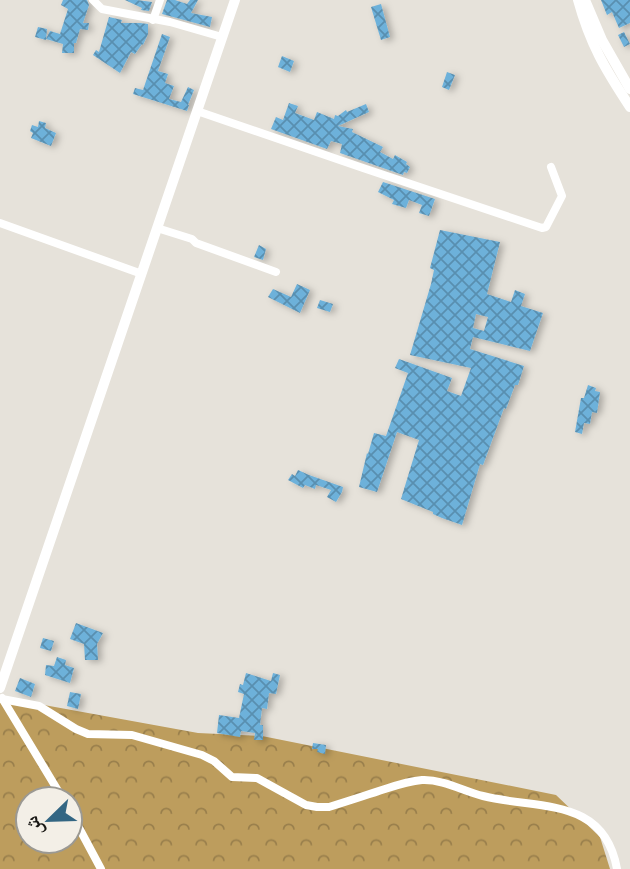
<svg xmlns="http://www.w3.org/2000/svg" width="630" height="869" font-family="'Varela Round','Noto Naskh Arabic',sans-serif">
  <style>
    .forest { fill: url(#forest-crowns); fill-rule: evenodd }
    .building { fill: url(#building-cross-hatch); fill-rule: evenodd; filter: url(#shadow) }
    .lines { fill: none; stroke-linecap: round; stroke-linejoin: round }
    .minor { stroke: #fff; stroke-width: 8 }
    .major { stroke: #fff; stroke-width: 10 }
  </style>
  <defs>
    <pattern id="forest-crowns" width="20" height="18" patternUnits="userSpaceOnUse" patternTransform="scale(1.75)"><rect width="20" height="18" fill="#bd9d5d"/><path d="M2 6a3 3 0 1 1 6 0M12 15a3 3 0 1 1 6 0" fill="none" stroke="#997f4c"/></pattern>
    <pattern id="building-cross-hatch" width="8" height="8" patternUnits="userSpaceOnUse" patternTransform="scale(1.75)"><rect width="8" height="8" fill="#6db1da"/><path d="M0 0l8 8M0 8l8-8" fill="none" stroke="#598fb0"/></pattern>
    <filter id="shadow"><feDropShadow dx="4" dy="2" stdDeviation="3.5" flood-color="#0004"/></filter>
  </defs>
  <rect width="100%" height="100%" fill="#e6e2da"/>
  <path class="forest" d="M0,697L198,733L262,736L556,795L600,837L610,869H0ZM28,799H70V841H28Z"/>
  <g class="building">
    <polygon points="63,0 87,0 89,5 83,23 89,23 88,30 80,29 76,43 74,43 74,53 62,53 63,44 46,39 50,31 60,34 68,9 61,5"/>
    <polygon points="125,0 137,0 152,2 149,11 141,10 142,8"/>
    <polygon points="167,0 175,0 187,4 190,0 198,0 191,13 212,17 210,27 162,14"/>
    <polygon points="601,0 630,0 630,23 619,28 612,12 607,15"/>
    <polygon points="381,4 390,37 381,40 371,7"/>
    <polygon points="109,17 122,20 121,23 140,23 148,24 148,34 143,45 142,44 135,54 131,52 120,73 93,55 96,50 99,52"/>
    <polygon points="38,27 47,29 46,40 35,37"/>
    <polygon points="624,32 630,44 624,47 618,35"/>
    <polygon points="162,34 170,37 158,71 168,74 165,83 174,86 169,99 181,102 188,87 194,90 188,105 189,105 187,111 133,94 135,88 143,90"/>
    <polygon points="282,56 294,61 290,72 278,67"/>
    <polygon points="447,72 455,75 449,90 442,87"/>
    <polygon points="289,103 298,106 295,113 314,120 317,112 334,119 335,115 338,116 346,110 347,112 366,104 369,112 338,126 353,129 352,132 383,147 380,152 393,159 395,155 407,162 406,164 410,167 407,173 404,172 403,175 340,153 342,144 331,141 327,149 271,129 276,117 283,120"/>
    <polygon points="39,121 46,123 45,128 56,133 51,146 31,138 33,133 30,131 32,125 38,127"/>
    <polygon points="383,182 435,199 429,216 419,213 422,205 409,200 406,208 392,204 394,200 378,192"/>
    <path d="M440,230L500,242L487,294L511,302L515,290L525,294L521,306L543,313L530,351L473,337L470,349L524,366L518,385H515L506,409L504,408L483,465L480,464L462,525L442,518L433,514V512L401,499L419,440L397,432L377,492L359,487L367,453L368,454L374,433L386,436L408,373L395,368L399,359L452,378L447,391L461,396L471,368L410,355L431,284L434,270L430,268ZM476,314L488,317L484,331L473,328Z"/>
    <polygon points="259,245 266,249 263,260 254,257"/>
    <polygon points="297,284 310,290 300,313 268,297 273,289 291,297"/>
    <polygon points="320,300 333,304 330,312 317,308"/>
    <polygon points="588,385 596,388 595,391 600,392 597,413 592,412 590,424 584,423 582,434 575,432 581,398 584,398"/>
    <polygon points="298,470 309,475 343,487 342,492 336,502 327,497 331,490 316,485 315,489 305,485 303,488 288,480 292,474 295,476"/>
    <polygon points="76,623 103,633 97,644 98,660 85,660 84,644 70,639"/>
    <polygon points="43,638 54,641 51,651 40,648"/>
    <polygon points="57,657 66,660 65,665 74,668 70,683 45,675 46,665 54,666"/>
    <polygon points="246,673 271,681 273,673 280,675 276,694 269,693 267,709 262,708 260,725 263,725 263,740 254,740 255,733 241,731 240,737 217,733 219,715 239,718 244,694 238,692 240,684 243,685"/>
    <polygon points="20,678 35,684 31,697 15,691"/>
    <polygon points="70,692 81,694 78,709 67,706"/>
    <polygon points="313,743 326,745 325,754 317,752 318,749 312,749"/>
  </g>
  <g class="lines">
    <g class="minor">
      <polyline points="93,0 102,9 170,22 222,37"/>
      <polyline points="153,20 160,0"/>
      <polyline points="197,111 363,168 542,228 546,227 562,196 551,167"/>
      <polyline points="0,223 142,274"/>
      <polyline points="157,228 192,239 196,243 276,272"/>
      <polyline points="2,698 63,799"/>
      <path d="M2,699L39,706L76,729L88,734L132,735L202,755L214,761L232,777L257,778L306,805L317,807H329C348,801 367,795 385,789C397,785 409,781 422,780C443,779 463,791 483,796C538,810 604,796 617,869"/>
      <polyline points="70,811 101,869"/>
    </g>
    <g class="major">
      <path d="M578,0C590,44 605,69 630,107"/>
      <polyline points="585,0 602,40 630,89"/>
      <polyline points="0,688 235,0"/>
    </g>
  </g>
  <g transform="translate(49 820) rotate(247)"><circle r="33" fill="#f3efe7" stroke="#9b9993" stroke-width="2"/>
  <path d="M0-5L12 26L0 18L-12 26Z" fill="#336683"/>
  <text y="-10" font-size="19" font-weight="bold" text-anchor="middle" fill="#181714">ش</text>
  </g>
</svg>
